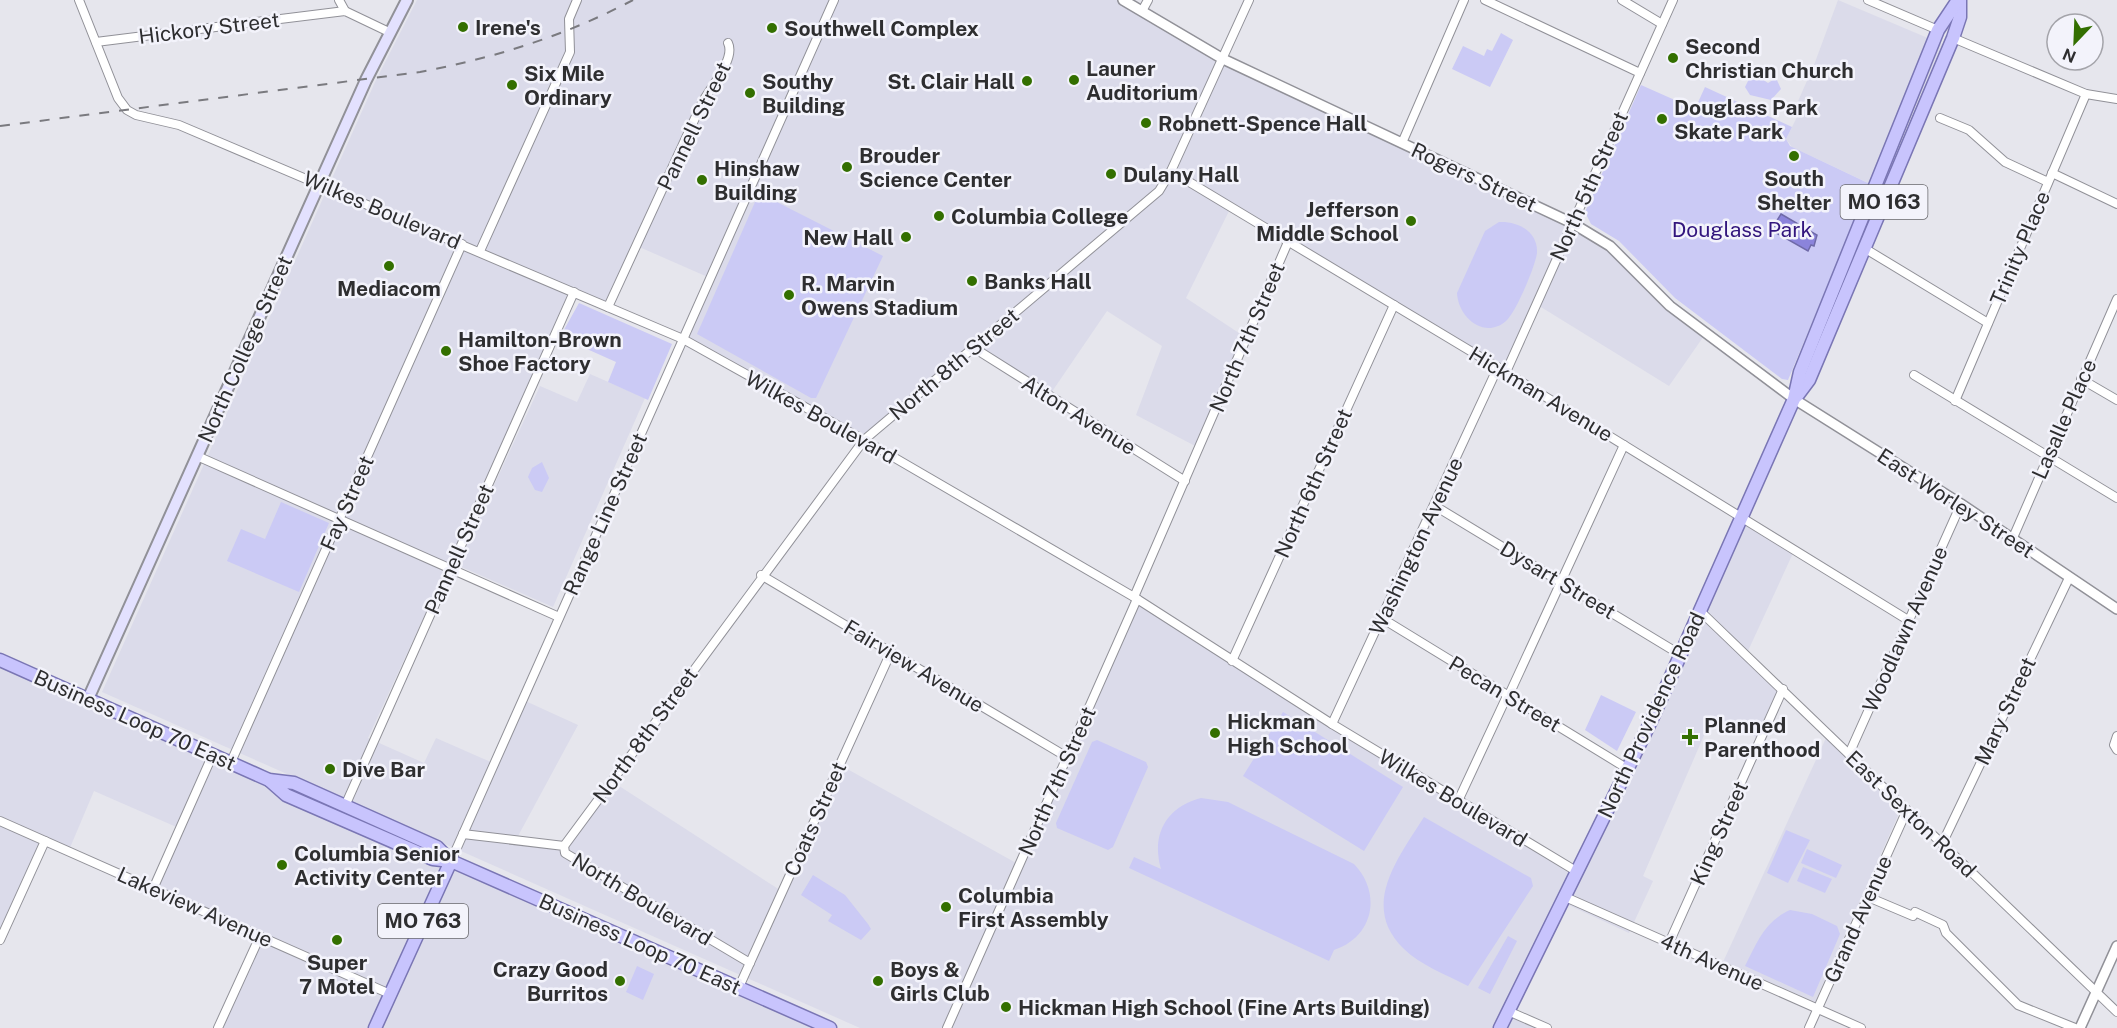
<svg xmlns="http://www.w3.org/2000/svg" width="2117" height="1028" font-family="'Public Sans',sans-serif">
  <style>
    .built { fill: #dbdbea }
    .green { fill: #cbcaf5 }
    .water { fill: #8b84db; stroke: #6f6aa8; stroke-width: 1.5 }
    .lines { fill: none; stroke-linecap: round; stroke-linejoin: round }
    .minor-casing { stroke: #919198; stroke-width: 10 }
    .tertiary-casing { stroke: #919198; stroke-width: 12 }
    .secondary-casing { stroke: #919198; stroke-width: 14 }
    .primary-casing { stroke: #7a76b4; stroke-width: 15 }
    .minor { stroke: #fff; stroke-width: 8 }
    .tertiary { stroke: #fff; stroke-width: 9 }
    .secondary { stroke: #e3e1fe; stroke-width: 10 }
    .primary { stroke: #c8c4fd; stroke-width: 12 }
    .rail { stroke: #7a7a7f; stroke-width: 2; stroke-dasharray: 10 10; stroke-linecap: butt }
    .poi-dot { fill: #336f00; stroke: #f3f3fb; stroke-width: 2 }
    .labels { text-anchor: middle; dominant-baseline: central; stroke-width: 5; stroke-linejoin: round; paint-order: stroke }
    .shield { fill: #f3f3fb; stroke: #69696d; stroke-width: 1.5 }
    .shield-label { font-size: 20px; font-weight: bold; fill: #2e2e30 }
    .poi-label { font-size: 21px; font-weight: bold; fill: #2e2e30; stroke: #f3f3fb; text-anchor: start }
    .street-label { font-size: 21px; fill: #2e2e30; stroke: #f3f3fb }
    .park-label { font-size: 21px; fill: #32157d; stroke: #f3f3fb }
  </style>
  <rect width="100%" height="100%" fill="#e6e6ed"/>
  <g class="built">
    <polygon points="417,0 1123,0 1223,59 1402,143 1610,246 1706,333 1669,386 1536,304 1501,372 1231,207 1186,298 1248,339 1199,448 1136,415 1162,346 1107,311 1049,396 974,348 864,440 683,339 710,278 637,246 608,307 574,292 368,738 424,763 436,738 493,763 521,699 578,725 517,838 563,845 613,782 783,892 840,765 1020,865 1138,601 1576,872 1742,517 1794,551 1747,653 1780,685 1756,737 1712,717 1643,876 1653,881 1629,933 1562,902 1510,1009 1552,1028 860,1028 102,692 376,80"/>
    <polygon points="1838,0 1942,44 1881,189 1792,147 1786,139 1800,111 1795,108 1814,65"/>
    <polygon points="590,374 645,398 553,607 457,565 540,386 577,402"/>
    <polygon points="0,662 450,862 375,1028 219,1028 261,936 155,889 181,829 94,791 69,850 0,820"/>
    <polygon points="1826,738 1900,811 1815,1002 1723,962"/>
    <polygon points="0,822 43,841 0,937"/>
    <polygon points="451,862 826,1028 377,1028"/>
  </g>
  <g class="green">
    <polygon points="1501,33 1513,40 1490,87 1452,69 1463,46 1484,56 1487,49 1492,51"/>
    <polygon points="1776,78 1781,89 1771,100 1750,95 1745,87 1749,79 1762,79 1768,83"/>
    <polygon points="1641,85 1695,109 1705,87 1792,127 1786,139 1790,146 1870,184 1788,380 1782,379 1675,298 1619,241 1591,224 1585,212"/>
    <polygon points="759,193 883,256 816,398 811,398 697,334"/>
    <path d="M1499,222C1519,221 1538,232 1537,253C1535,267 1516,312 1506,321C1484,340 1458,317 1457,293L1485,231Z"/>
    <polygon points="579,303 672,344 648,400 608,382 616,362 560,337"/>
    <polygon points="542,462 549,478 542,492 535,490 528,477 532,468"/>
    <polygon points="281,502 329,523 299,592 227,561 241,529 265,539"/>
    <polygon points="1601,695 1636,712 1617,751 1585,730"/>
    <polygon points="1283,712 1403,787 1364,851 1243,776"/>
    <polygon points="1097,740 1146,762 1148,767 1113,847 1108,850 1057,828 1056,823 1092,742"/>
    <path d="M1201,798L1228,802L1354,864C1382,893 1374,937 1334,950L1329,961L1129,868L1134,857L1161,869C1151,835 1166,807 1201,798Z"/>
    <path d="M1424,817L1531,878L1533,886L1468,986C1447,975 1420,965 1404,949C1359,906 1399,857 1424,817Z"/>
    <polygon points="1786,830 1810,840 1788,883 1767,873"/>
    <polygon points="1807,849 1842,865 1836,878 1801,863"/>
    <polygon points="1803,867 1832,879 1825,893 1797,881"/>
    <polygon points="813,875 845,895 868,924 871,929 861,940 828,921 832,915 801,895"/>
    <path d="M1790,910L1812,914L1837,926L1840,934L1813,997L1745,966C1757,942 1765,921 1790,910Z"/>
    <polygon points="1508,936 1517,941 1490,994 1478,988"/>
    <polygon points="637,966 654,974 643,1000 626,992"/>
  </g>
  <polygon class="water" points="1781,214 1817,235 1814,246 1811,245 1808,251 1771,230"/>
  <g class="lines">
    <defs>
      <g id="minor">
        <polyline points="79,0 118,98 127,110 136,115 179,125 683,339 864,440 1134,597 1332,724 1576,871"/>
        <polyline points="339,0 345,11"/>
        <polyline points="1485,0 1640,73"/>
        <polyline points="1622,0 1662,24"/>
        <polyline points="1868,0 1938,30"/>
        <polyline points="1142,11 1148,0"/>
        <polyline points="1953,38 2086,94 2117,99"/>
        <polyline points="96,42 345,11 389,32"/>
        <polyline points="1940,118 1969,130 2005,162 2048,182"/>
        <polyline points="1402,143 1464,0"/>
        <polyline points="1171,171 1502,370 1908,620"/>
        <polyline points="2052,173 2117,204"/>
        <polyline points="1864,248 1988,323"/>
        <polyline points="480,251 570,52 569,19 577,0"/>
        <path d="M608,307L702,103C709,89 736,59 728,43"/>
        <polyline points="974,348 1185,481"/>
        <polyline points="1506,372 1673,0"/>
        <polyline points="1914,375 2117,498"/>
        <polyline points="2081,379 2117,400"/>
        <polyline points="1955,401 2086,94"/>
        <polyline points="197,456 559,617"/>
        <polyline points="1435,506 1681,655"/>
        <polyline points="2012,540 2117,299"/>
        <polyline points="761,575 1067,757"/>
        <polyline points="1134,597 1288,242"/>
        <polyline points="1700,611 2117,1012"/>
        <polyline points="1383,619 1628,769"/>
        <polyline points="1232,661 1394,305"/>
        <polyline points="1508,697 1624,445"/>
        <polyline points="1332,724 1498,367"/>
        <polyline points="2117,736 2114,745 2117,750"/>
        <polyline points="1849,754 1961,504"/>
        <polyline points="231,762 462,244"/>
        <polyline points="1458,801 1507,696"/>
        <polyline points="345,806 574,292"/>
        <polyline points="0,821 390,994"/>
        <polyline points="463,834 564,846 565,853 750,963"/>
        <polyline points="1942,844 2069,578"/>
        <polyline points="564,846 864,440 1159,191 1171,171 1249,0"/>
        <polyline points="451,861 834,0"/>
        <polyline points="153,889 213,754"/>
        <polyline points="1563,896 1861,1028"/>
        <polyline points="1868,897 1913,916 1915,912 1943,925 1946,933 2018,1005 2075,1028"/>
        <polyline points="0,940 45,841"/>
        <polyline points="1669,943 1783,689"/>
        <polyline points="739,987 891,652"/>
        <polyline points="1508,1011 1547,1028"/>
        <polyline points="218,1028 260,936"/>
        <polyline points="947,1028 1137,599"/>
        <polyline points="1809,1028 1907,810"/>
      </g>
      <g id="tertiary">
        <polyline points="1123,0 1223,59 1572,223 1610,246 1670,306 1794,399 1961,504 2117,609"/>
        <polyline points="2080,1028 2117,946"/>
      </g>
      <polyline id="secondary" points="88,699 366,80 407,0"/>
      <g id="primary">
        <polyline points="1797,396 1809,380 1953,38 1960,17 1960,0"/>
        <polyline points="0,660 269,780 294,783 437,847 451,861"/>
        <polyline points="269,780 286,795 433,859 451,861 830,1028"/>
        <polyline points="375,1028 451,861"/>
        <polyline points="1500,1028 1652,719 1794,399 1800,372 1938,30 1958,0"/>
      </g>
    </defs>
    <use href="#minor" class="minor-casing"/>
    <use href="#tertiary" class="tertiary-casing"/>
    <use href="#secondary" class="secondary-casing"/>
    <use href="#primary" class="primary-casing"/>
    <use href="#minor" class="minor"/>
    <use href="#tertiary" class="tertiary"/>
    <use href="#secondary" class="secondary"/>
    <use href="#primary" class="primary"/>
    <path class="rail" d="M0,126L420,72C494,58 565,36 633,0"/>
  </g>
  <g class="poi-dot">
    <circle cx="463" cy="27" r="6"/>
    <circle cx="772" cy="28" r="6"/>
    <circle cx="1673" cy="58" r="6"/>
    <circle cx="1074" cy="80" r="6"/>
    <circle cx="1027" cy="81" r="6"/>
    <circle cx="512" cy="85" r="6"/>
    <circle cx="750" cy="93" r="6"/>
    <circle cx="1662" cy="119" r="6"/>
    <circle cx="1146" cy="123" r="6"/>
    <circle cx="1794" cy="156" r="6"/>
    <circle cx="847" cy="167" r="6"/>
    <circle cx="1111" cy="174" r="6"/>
    <circle cx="702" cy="180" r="6"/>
    <circle cx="939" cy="216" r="6"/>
    <circle cx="1411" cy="221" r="6"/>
    <circle cx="906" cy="237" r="6"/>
    <circle cx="389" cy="266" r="6"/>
    <circle cx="972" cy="281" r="6"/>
    <circle cx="789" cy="295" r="6"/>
    <circle cx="446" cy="351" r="6"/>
    <circle cx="1215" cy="733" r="6"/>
    <path d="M1687 728h6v6h6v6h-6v6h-6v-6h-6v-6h6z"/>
    <circle cx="330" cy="769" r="6"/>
    <circle cx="282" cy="865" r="6"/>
    <circle cx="946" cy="907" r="6"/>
    <circle cx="337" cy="940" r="6"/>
    <circle cx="620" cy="981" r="6"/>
    <circle cx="878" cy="981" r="6"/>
    <circle cx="1006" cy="1007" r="6"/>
  </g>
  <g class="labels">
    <g class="shield">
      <rect x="1840.5" y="185" width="87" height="34" rx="4.5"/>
      <rect x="378" y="904" width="90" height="34" rx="4.5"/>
    </g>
    <g class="shield-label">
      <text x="1884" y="202">MO 163</text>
      <text x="423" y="921">MO 763</text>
    </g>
    <g class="poi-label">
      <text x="475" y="27">Irene's</text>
      <text x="784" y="28">Southwell Complex</text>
      <text x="1685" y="46">Second<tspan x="1685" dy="24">Christian Church</tspan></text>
      <text x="1086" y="68">Launer<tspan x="1086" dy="24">Auditorium</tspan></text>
      <text x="524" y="73">Six Mile<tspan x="524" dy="24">Ordinary</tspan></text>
      <text x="762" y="81">Southy<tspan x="762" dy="24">Building</tspan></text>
      <text x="1015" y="81" text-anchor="end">St. Clair Hall</text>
      <text x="1674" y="107">Douglass Park<tspan x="1674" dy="24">Skate Park</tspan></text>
      <text x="1158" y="123">Robnett-Spence Hall</text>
      <text x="859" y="155">Brouder<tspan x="859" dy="24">Science Center</tspan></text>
      <text x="714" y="168">Hinshaw<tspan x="714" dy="24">Building</tspan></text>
      <text x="1123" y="174">Dulany Hall</text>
      <text x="1794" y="178" text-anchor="middle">South<tspan x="1794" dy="24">Shelter</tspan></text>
      <text x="1399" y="209" text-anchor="end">Jefferson<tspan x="1399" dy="24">Middle School</tspan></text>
      <text x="951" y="216">Columbia College</text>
      <text x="894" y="237" text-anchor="end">New Hall</text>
      <text x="984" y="281">Banks Hall</text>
      <text x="801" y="283">R. Marvin<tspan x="801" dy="24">Owens Stadium</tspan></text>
      <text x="389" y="288" text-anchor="middle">Mediacom</text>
      <text x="458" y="339">Hamilton-Brown<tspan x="458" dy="24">Shoe Factory</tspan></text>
      <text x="1227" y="721">Hickman<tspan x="1227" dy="24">High School</tspan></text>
      <text x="1704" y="725">Planned<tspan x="1704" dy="24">Parenthood</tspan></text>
      <text x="342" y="769">Dive Bar</text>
      <text x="294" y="853">Columbia Senior<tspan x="294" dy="24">Activity Center</tspan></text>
      <text x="958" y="895">Columbia<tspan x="958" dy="24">First Assembly</tspan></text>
      <text x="337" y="962" text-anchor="middle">Super<tspan x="337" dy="24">7 Motel</tspan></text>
      <text x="608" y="969" text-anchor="end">Crazy Good<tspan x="608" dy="24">Burritos</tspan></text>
      <text x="890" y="969">Boys &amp;<tspan x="890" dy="24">Girls Club</tspan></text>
      <text x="1018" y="1007">Hickman High School (Fine Arts Building)</text>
    </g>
    <g class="street-label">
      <text transform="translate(209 28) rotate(-7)">Hickory Street</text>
      <text transform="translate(694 126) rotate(-64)">Pannell Street</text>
      <text transform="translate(1474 177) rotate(25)">Rogers Street</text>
      <text transform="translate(1589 186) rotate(-66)">North 5th Street</text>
      <text transform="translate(382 210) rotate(23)">Wilkes Boulevard</text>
      <text transform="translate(2020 248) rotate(-67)">Trinity Place</text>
      <text transform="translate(1247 337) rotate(-67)">North 7th Street</text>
      <text transform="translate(245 349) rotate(-66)">North College Street</text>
      <text transform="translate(954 364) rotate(-40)">North 8th Street</text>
      <text transform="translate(1541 394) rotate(31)">Hickman Avenue</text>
      <text transform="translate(1079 415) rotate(32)">Alton Avenue</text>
      <text transform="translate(821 417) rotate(29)">Wilkes Boulevard</text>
      <text transform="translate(2064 419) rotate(-66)">Lasalle Place</text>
      <text transform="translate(1313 483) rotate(-66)">North 6th Street</text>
      <text transform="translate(347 503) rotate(-66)">Fay Street</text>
      <text transform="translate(1956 503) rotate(33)">East Worley Street</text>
      <text transform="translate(605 514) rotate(-66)">Range Line Street</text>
      <text transform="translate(1416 546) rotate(-65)">Washington Avenue</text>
      <text transform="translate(459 549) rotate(-66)">Pannell Street</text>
      <text transform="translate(1558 580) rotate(31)">Dysart Street</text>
      <text transform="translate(1905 629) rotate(-66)">Woodlawn Avenue</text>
      <text transform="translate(914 666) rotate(31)">Fairview Avenue</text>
      <text transform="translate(1505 694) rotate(31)">Pecan Street</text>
      <text transform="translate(2005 711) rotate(-65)">Mary Street</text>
      <text transform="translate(1651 715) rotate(-65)">North Providence Road</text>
      <text transform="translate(135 720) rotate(24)">Business Loop 70 East</text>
      <text transform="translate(645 735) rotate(-54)">North 8th Street</text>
      <text transform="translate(1057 781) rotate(-66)">North 7th Street</text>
      <text transform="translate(1453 798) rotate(31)">Wilkes Boulevard</text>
      <text transform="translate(1911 814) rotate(44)">East Sexton Road</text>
      <text transform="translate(815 819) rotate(-66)">Coats Street</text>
      <text transform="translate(1719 833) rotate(-66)">King Street</text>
      <text transform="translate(642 899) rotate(31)">North Boulevard</text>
      <text transform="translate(195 907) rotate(24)">Lakeview Avenue</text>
      <text transform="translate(1858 919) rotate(-66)">Grand Avenue</text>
      <text transform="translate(640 944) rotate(24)">Business Loop 70 East</text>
      <text transform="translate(1712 962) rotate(24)">4th Avenue</text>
    </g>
    <g class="park-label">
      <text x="1742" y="229">Douglass Park</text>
    </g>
  </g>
  <g transform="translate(2075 42) rotate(203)"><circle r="28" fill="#f3f3fb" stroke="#a4a4aa" stroke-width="1.5"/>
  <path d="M0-4.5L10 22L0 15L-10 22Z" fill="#336f00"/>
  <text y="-9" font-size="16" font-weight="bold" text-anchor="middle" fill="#2e2e30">N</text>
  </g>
</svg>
